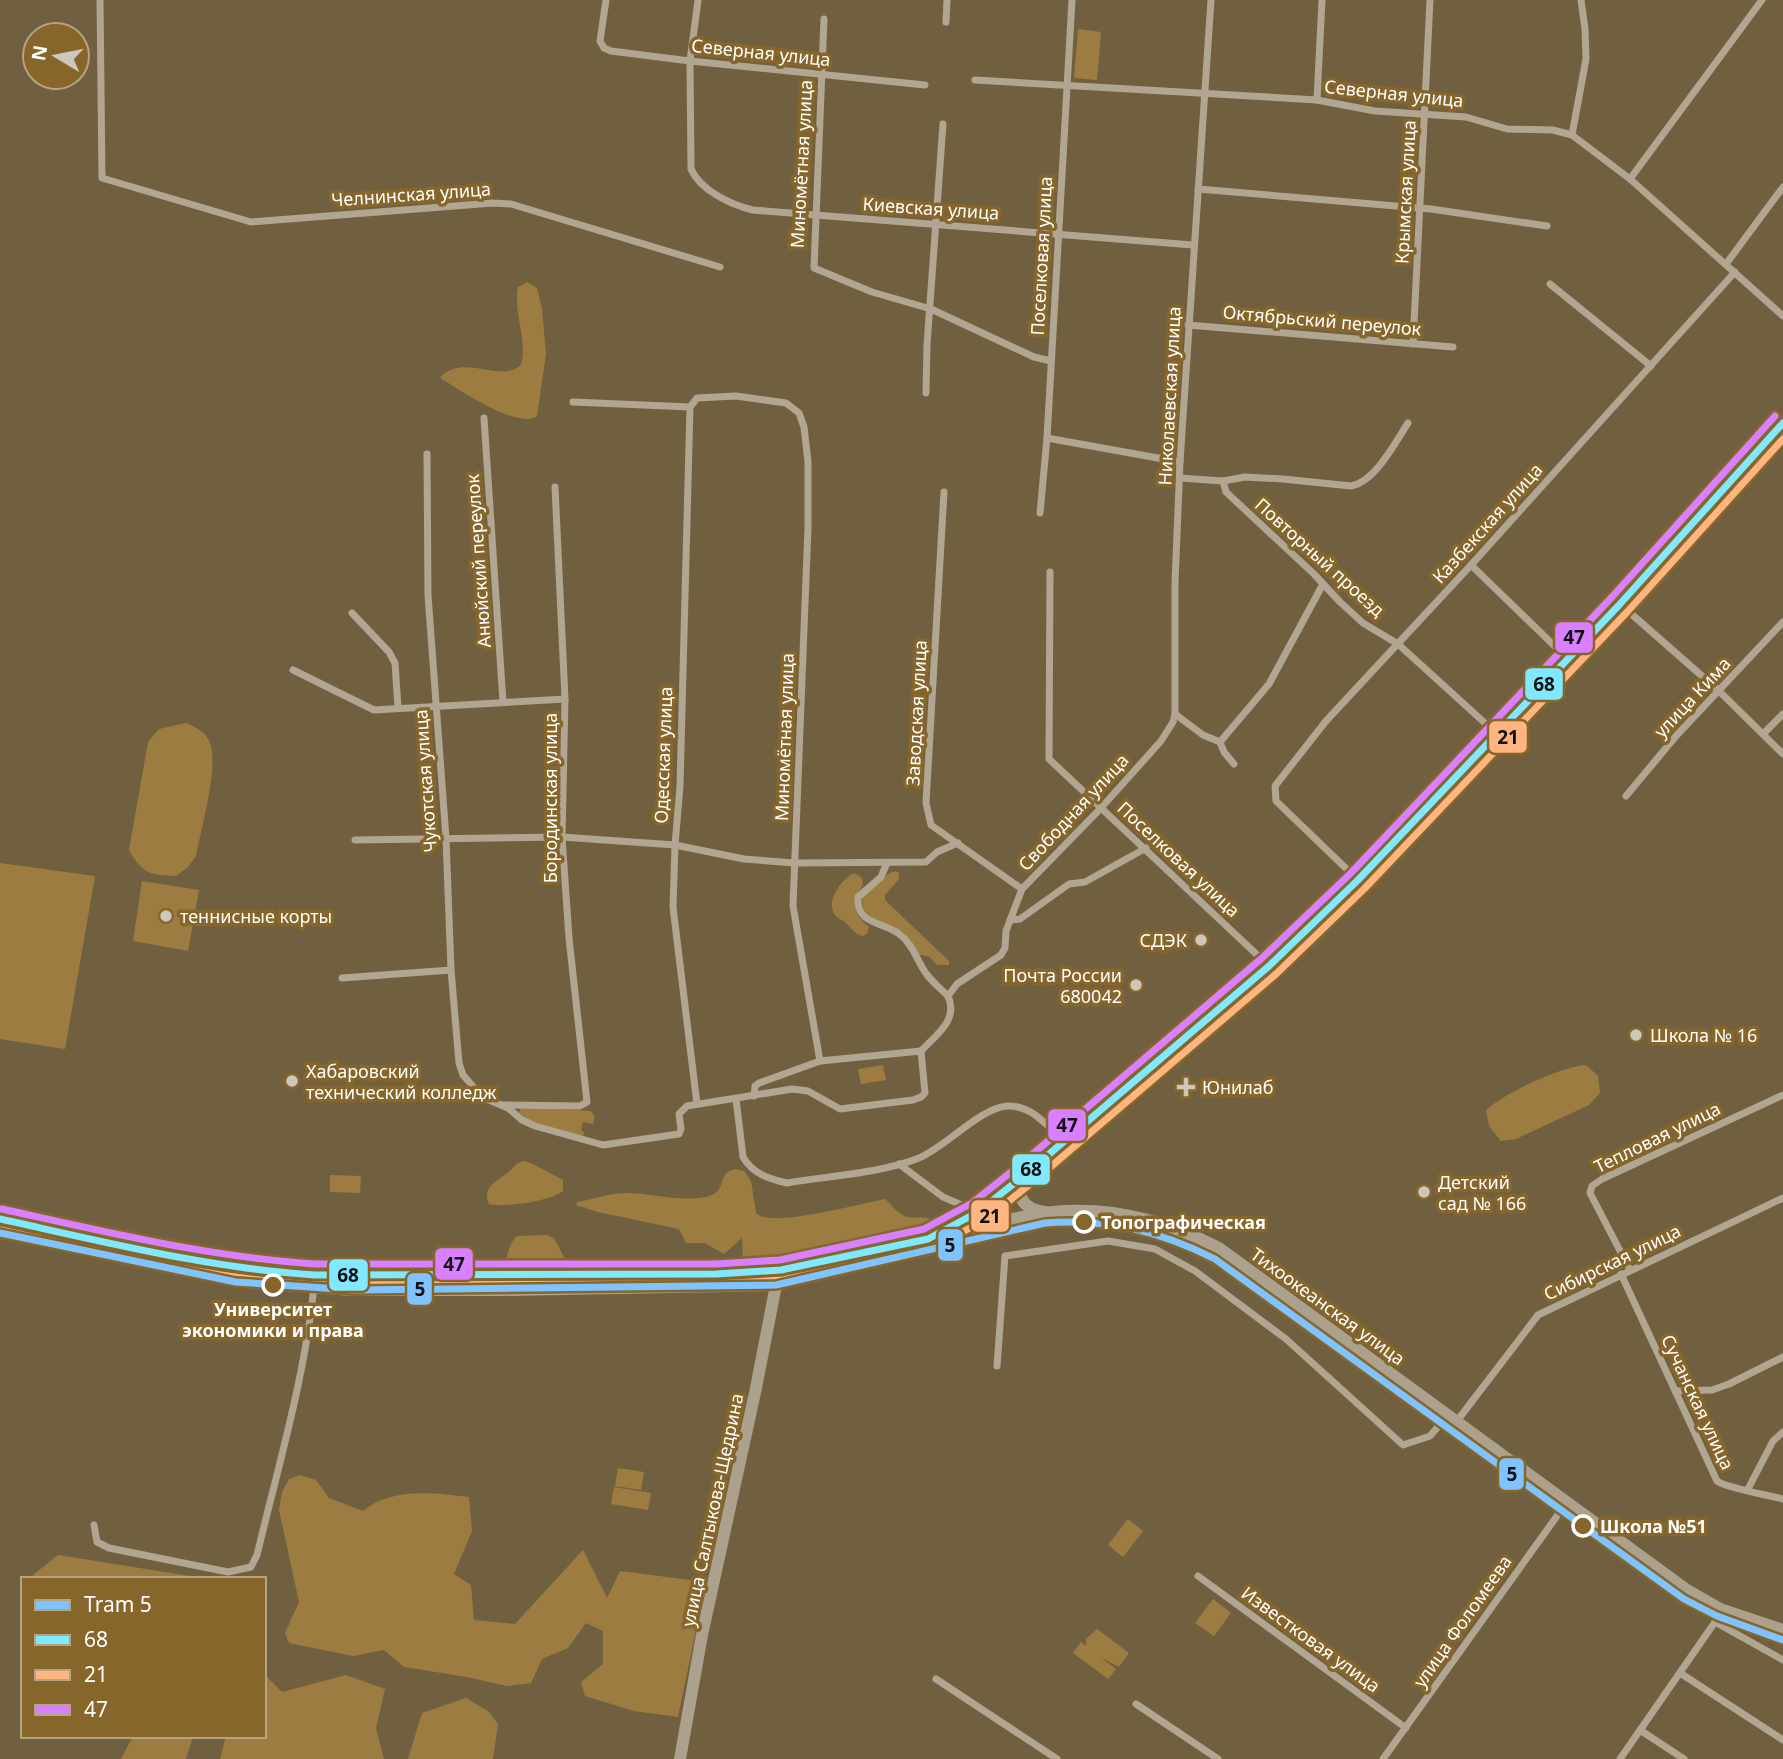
<svg xmlns="http://www.w3.org/2000/svg" width="1783" height="1759" font-family="'Noto Sans',sans-serif">
  <style>
    .green { fill: #9d7c42 }
    .lines { fill: none; stroke-linecap: round; stroke-linejoin: round }
    .street { stroke: #b0a692; stroke-width: 7 }
    .secondary { stroke: #aba18c; stroke-width: 12 }
    .primary { stroke: #ada490; stroke-width: 12 }
    .tram { stroke: #aea491; stroke-width: 2 }
    .bus-1-casing { stroke: #86662a; stroke-width: 12 }
    .bus-2-casing { stroke: #86662a; stroke-width: 12 }
    .bus-3-casing { stroke: #86662a; stroke-width: 12 }
    .bus-1 { stroke: #80e8ff; stroke-width: 7 }
    .bus-2 { stroke: #ffb580; stroke-width: 7 }
    .bus-3 { stroke: #d880ff; stroke-width: 7 }
    .tram-1-casing { stroke: #86662a; stroke-width: 12 }
    .tram-1 { stroke: #80c4ff; stroke-width: 7 }
    .poi-dot { fill: #cdc7bc; stroke: #86662a; stroke-width: 2.5 }
    .stop-dot { fill: #86662a; stroke: #fff; stroke-width: 3.5 }
    .labels { text-anchor: middle; dominant-baseline: central; stroke-width: 7; stroke-linejoin: round; paint-order: stroke }
    .street-label { font-size: 18px; fill: #fff; stroke: #86662a }
    .poi-label { font-size: 18px; fill: #fff; stroke: #86662a; text-anchor: start }
    .stop-label { font-size: 18px; font-weight: bold; fill: #fff; stroke: #86662a; text-anchor: start }
    .line-badge { stroke: #86662a; stroke-width: 2.5 }
    .pale-badge-label { font-size: 19px; text-anchor: middle; font-weight: bold; fill: #111 }
  </style>
  <rect width="100%" height="100%" fill="#71603f"/>
  <g class="green">
    <polygon points="1078,29 1101,32 1097,80 1074,78"/>
    <path d="M527,282L537,288L542,309L546,354L537,416C517,430 459,389 440,378C462,352 501,384 521,365C528,340 513,313 518,287Z"/>
    <path d="M186,723C196,727 206,732 210,743C219,766 201,829 196,856L188,867L176,876C151,875 142,874 129,850L148,742L159,729Z"/>
    <polygon points="0,863 95,876 65,1049 0,1039"/>
    <polygon points="895,871 899,873 899,879 885,895 885,900 949,961 949,965 937,965 930,957 917,954 908,943 867,916 863,909 862,897 888,874"/>
    <path d="M854,873L862,878L863,884C852,904 852,912 869,927L867,934L863,936C853,934 852,928 845,922C842,920 838,919 836,916C824,903 841,879 854,873Z"/>
    <polygon points="142,881 199,890 188,951 133,941"/>
    <polygon points="883,1065 886,1080 861,1084 858,1069"/>
    <path d="M1586,1065L1598,1076L1600,1093L1589,1105L1516,1139L1501,1141L1489,1126L1486,1110C1506,1092 1560,1067 1586,1065Z"/>
    <path d="M522,1107L591,1111L595,1117L593,1124L583,1122L581,1129L585,1134L582,1136C563,1130 533,1128 519,1112Z"/>
    <path d="M524,1161L531,1163L563,1180V1191C551,1201 504,1208 489,1204C482,1188 495,1182 506,1174C514,1169 514,1163 524,1161Z"/>
    <path d="M736,1169L744,1171L751,1181L756,1213C768,1229 863,1203 885,1199C892,1205 897,1214 907,1217C917,1219 927,1215 935,1222L934,1226L929,1228L790,1257L743,1263L742,1238L724,1254L705,1243H686L679,1229L598,1212L576,1205L577,1202C593,1200 608,1193 625,1193C651,1193 689,1204 712,1195C727,1189 716,1173 736,1169Z"/>
    <polygon points="330,1175 361,1176 360,1193 330,1192"/>
    <path d="M547,1235L554,1238L566,1261L565,1266L509,1269L507,1267C505,1258 510,1242 517,1236Z"/>
    <polygon points="618,1468 644,1472 641,1490 615,1486"/>
    <path d="M300,1475L316,1480L329,1498L363,1511C392,1487 434,1493 469,1497L472,1531L454,1574L471,1585L474,1620L515,1624L583,1550L607,1598L620,1571L706,1582L678,1717L634,1711L585,1696L581,1682L603,1664V1631L586,1623L568,1648L542,1659L531,1683L507,1686L467,1677L404,1667L384,1650L353,1656L289,1643L285,1633L299,1602L279,1510L282,1492L289,1479Z"/>
    <polygon points="614,1487 651,1493 648,1510 611,1504"/>
    <polygon points="1128,1519 1143,1531 1123,1557 1108,1545"/>
    <polygon points="58,1555 209,1579 36,1579 33,1575"/>
    <polygon points="1213,1599 1231,1613 1214,1636 1195,1623"/>
    <polygon points="1097,1629 1129,1653 1119,1667 1100,1657 1116,1669 1108,1679 1073,1653 1081,1642 1086,1646 1086,1639"/>
    <polygon points="264,1674 282,1692 346,1675 385,1689 376,1728 384,1759 220,1759 226,1736 264,1736"/>
    <polygon points="466,1698 488,1711 498,1724 493,1759 408,1759 422,1713"/>
    <polygon points="133,1736 193,1736 186,1759 121,1759"/>
  </g>
  <g class="lines">
    <g class="street">
      <polyline points="100,0 102,178 251,222 493,203 511,204 720,267"/>
      <polyline points="606,0 600,41 604,48 611,51 690,61 925,85"/>
      <path d="M698,0L690,61L691,169C700,190 731,205 753,210L1193,245"/>
      <polyline points="824,19 814,268 872,292 931,309 1034,357 1051,361"/>
      <polyline points="946,22 947,0"/>
      <polyline points="975,80 1317,100 1375,111 1466,117 1507,129 1553,130 1572,135 1630,179 1783,316"/>
      <polyline points="1317,100 1322,0"/>
      <polyline points="1572,135 1586,59 1585,29 1581,0"/>
      <polyline points="1630,179 1762,0"/>
      <polyline points="1198,189 1431,209 1547,226"/>
      <polyline points="1726,264 1783,187"/>
      <polyline points="1550,284 1651,366"/>
      <polyline points="1188,325 1453,347"/>
      <polyline points="1413,344 1430,0"/>
      <polyline points="926,393 927,345 943,124"/>
      <polyline points="573,402 690,407 697,398 736,396 786,403 799,413 804,427 808,462 808,528 793,906 820,1061"/>
      <polyline points="690,407 680,786 675,845 673,907 697,1104"/>
      <polyline points="484,418 503,702"/>
      <polyline points="1047,438 1180,462"/>
      <polyline points="427,454 428,595 446,838 451,970 459,1063 463,1075 482,1097 508,1108 522,1120 535,1126 603,1145 679,1134 681,1129 679,1114 687,1106 792,1089 808,1091 840,1109 913,1100 921,1097 925,1093 921,1051"/>
      <path d="M1180,478L1223,481L1245,477L1283,479L1351,486C1375,482 1395,443 1408,423"/>
      <polyline points="1223,481 1226,492 1314,574 1340,602 1363,623 1398,644 1497,734"/>
      <polyline points="944,492 926,803 931,825 1022,889"/>
      <polyline points="1040,513 1047,438 1072,0"/>
      <polyline points="1471,565 1568,659"/>
      <polyline points="1050,572 1049,759 1269,966"/>
      <polyline points="1620,604 1718,690 1783,754"/>
      <polyline points="352,613 389,652 395,663 398,708"/>
      <polyline points="293,670 374,710 565,699"/>
      <polyline points="1175,714 1203,735 1220,742 1224,752 1234,764"/>
      <polyline points="1764,733 1783,714"/>
      <polyline points="1220,742 1269,684 1323,584"/>
      <polyline points="1626,796 1676,736 1783,622"/>
      <polyline points="355,840 562,837 675,845 744,859 794,863 926,862 937,852 958,843"/>
      <path d="M887,863L881,877L858,897C856,924 880,921 898,933C912,943 916,958 925,972C931,981 941,989 948,996"/>
      <polyline points="1358,880 1276,801 1275,786 1326,721 1471,565 1735,272"/>
      <polyline points="1010,920 1020,919 1069,884 1085,882 1146,848"/>
      <polyline points="342,978 451,970"/>
      <path d="M754,1096L755,1086L759,1083L820,1061L921,1051C936,1035 959,1020 948,996L957,984L1001,955L1005,948L1006,931L1022,889L1101,808L1161,741L1173,722L1175,714V582L1180,462L1211,0"/>
      <path d="M736,1099L743,1157C753,1174 769,1179 787,1183C828,1176 882,1173 919,1158C946,1147 980,1108 1007,1106C1032,1105 1047,1126 1064,1141"/>
      <polyline points="501,1105 580,1106 587,1102 569,938 562,837 565,699 555,487"/>
      <polyline points="899,1164 943,1197 978,1212"/>
      <polyline points="1630,1270 1590,1193 1592,1186 1602,1179 1783,1095"/>
      <path d="M1621,1274L1717,1481C1726,1488 1768,1495 1783,1499"/>
      <polyline points="997,1366 1005,1256 1108,1241 1155,1249 1195,1271 1286,1339 1403,1445 1430,1436 1448,1415"/>
      <polyline points="1675,1391 1712,1390 1729,1384 1783,1357"/>
      <polyline points="1457,1421 1538,1315 1783,1198"/>
      <polyline points="1748,1489 1773,1441 1783,1432"/>
      <path d="M94,1525L97,1542L109,1548L228,1572L251,1567L257,1555C279,1463 307,1370 315,1275"/>
      <polyline points="1198,1576 1406,1728"/>
      <polyline points="1715,1622 1783,1660"/>
      <polyline points="1680,1673 1783,1740"/>
      <polyline points="936,1679 1057,1759"/>
      <polyline points="1136,1704 1218,1759"/>
      <polyline points="1640,1730 1684,1759"/>
      <polyline points="1383,1759 1567,1502"/>
      <polyline points="1620,1759 1715,1622 1720,1609"/>
    </g>
    <g class="secondary">
      <path d="M1027,1173C1013,1193 1021,1209 1045,1212"/>
      <path d="M936,1237C974,1229 1014,1216 1053,1212C1111,1206 1167,1221 1219,1248L1687,1590L1720,1609L1783,1630"/>
      <polyline points="680,1759 702,1635 756,1388 776,1285 781,1270"/>
    </g>
    <path class="primary" d="M0,1219C103,1241 208,1271 315,1275L716,1274L781,1270L928,1239L978,1212L1027,1173L1269,966L1358,880L1620,604L1783,423"/>
    <path class="tram" d="M0,1236L235,1286L351,1295H502L775,1290L1045,1227C1107,1218 1170,1236 1222,1269L1683,1602L1716,1620L1783,1644"/>
    <defs>
      <path id="bus-1" d="M0,1219C105,1242 208,1268 315,1275L716,1274L781,1270L928,1239L978,1212L1027,1173L1269,966L1358,880L1620,604L1783,423"/>
      <path id="bus-2" d="M0,1230C105,1253 208,1279 315,1285L717,1284L783,1280L930,1249L985,1220L1034,1181L1276,974L1365,888L1628,611L1783,439"/>
      <path id="bus-3" d="M2,1209C106,1232 209,1257 315,1264H716L780,1260L924,1229L972,1203L1020,1165L1262,958L1351,873L1612,597L1775,416"/>
    </defs>
    <use href="#bus-1" class="bus-1-casing"/>
    <use href="#bus-2" class="bus-2-casing"/>
    <use href="#bus-3" class="bus-3-casing"/>
    <use href="#bus-1" class="bus-1"/>
    <use href="#bus-2" class="bus-2"/>
    <use href="#bus-3" class="bus-3"/>
    <defs>
      <path id="tram-1" d="M0,1233L236,1282L354,1290L776,1285L1045,1223C1107,1218 1160,1231 1215,1259L1684,1599L1717,1616L1783,1640"/>
    </defs>
    <use href="#tram-1" class="tram-1-casing"/>
    <use href="#tram-1" class="tram-1"/>
  </g>
  <g class="poi-dot">
    <circle cx="166" cy="916" r="7"/>
    <circle cx="1201" cy="940" r="7"/>
    <circle cx="1136" cy="985" r="7"/>
    <circle cx="1636" cy="1035" r="7"/>
    <circle cx="292" cy="1081" r="7"/>
    <path d="M1182.5 1076.5h7v7h7v7h-7v7h-7v-7h-7v-7h7z"/>
    <circle cx="1424" cy="1192" r="7"/>
  </g>
  <g class="stop-dot">
    <circle cx="1084" cy="1222" r="10"/>
    <circle cx="273" cy="1285" r="10"/>
    <circle cx="1583" cy="1526" r="10"/>
  </g>
  <g class="labels">
    <g class="street-label">
      <text transform="translate(761 52) rotate(6)">Северная улица</text>
      <text transform="translate(1394 93) rotate(6)">Северная улица</text>
      <text transform="translate(801 164) rotate(-87)">Миномётная улица</text>
      <text transform="translate(1405 192) rotate(-87)">Крымская улица</text>
      <text transform="translate(411 194) rotate(-4)">Челнинская улица</text>
      <text transform="translate(931 208) rotate(4)">Киевская улица</text>
      <text transform="translate(1041 256) rotate(-87)">Поселковая улица</text>
      <text transform="translate(1322 320) rotate(5)">Октябрьский переулок</text>
      <text transform="translate(1169 396) rotate(-87)">Николаевская улица</text>
      <text transform="translate(1487 523) rotate(-48)">Казбекская улица</text>
      <text transform="translate(1320 557) rotate(42)">Повторный проезд</text>
      <text transform="translate(478 561) rotate(-94)">Анюйский переулок</text>
      <text transform="translate(1692 697) rotate(-47)">улица Кима</text>
      <text transform="translate(916 713) rotate(-87)">Заводская улица</text>
      <text transform="translate(784 737) rotate(-88)">Миномётная улица</text>
      <text transform="translate(663 755) rotate(-88)">Одесская улица</text>
      <text transform="translate(425 781) rotate(-94)">Чукотская улица</text>
      <text transform="translate(550 798) rotate(-90)">Бородинская улица</text>
      <text transform="translate(1073 812) rotate(-47)">Свободная улица</text>
      <text transform="translate(1179 859) rotate(43)">Поселковая улица</text>
      <text transform="translate(1657 1137) rotate(-26)">Тепловая улица</text>
      <text transform="translate(1612 1262) rotate(-26)">Сибирская улица</text>
      <text transform="translate(1328 1306) rotate(36)">Тихоокеанская улица</text>
      <text transform="translate(1698 1402) rotate(65)">Сучанская улица</text>
      <text transform="translate(712 1510) rotate(-78)">улица Салтыкова-Щедрина</text>
      <text transform="translate(1462 1621) rotate(-55)">улица Фоломеева</text>
      <text transform="translate(1311 1639) rotate(36)">Известковая улица</text>
    </g>
    <g class="poi-label">
      <text x="180" y="916">теннисные корты</text>
      <text x="1187" y="940" text-anchor="end">СДЭК</text>
      <text x="1122" y="975" text-anchor="end">Почта России<tspan x="1122" dy="21">680042</tspan></text>
      <text x="1650" y="1035">Школа № 16</text>
      <text x="306" y="1071">Хабаровский<tspan x="306" dy="21">технический колледж</tspan></text>
      <text x="1202" y="1087">Юнилаб</text>
      <text x="1438" y="1182">Детский<tspan x="1438" dy="21">сад № 166</tspan></text>
    </g>
    <g class="stop-label">
      <text x="1101" y="1222">Топографическая</text>
      <text x="273" y="1309" text-anchor="middle">Университет<tspan x="273" dy="21">экономики и права</tspan></text>
      <text x="1600" y="1526">Школа №51</text>
    </g>
  </g>
  <g class="line-badge">
    <rect x="1554" y="621" width="40" height="33" rx="7" fill="#d880ff"/>
    <rect x="1524" y="667" width="40" height="34" rx="7" fill="#80e8ff"/>
    <rect x="1488" y="720" width="40" height="34" rx="7" fill="#ffb580"/>
    <rect x="1047" y="1108" width="40" height="34" rx="7" fill="#d880ff"/>
    <rect x="1011" y="1153" width="40" height="33" rx="7" fill="#80e8ff"/>
    <rect x="970" y="1199" width="40" height="34" rx="7" fill="#ffb580"/>
    <rect x="937" y="1228" width="27" height="34" rx="7" fill="#80c4ff"/>
    <rect x="434" y="1247" width="40" height="34" rx="7" fill="#d880ff"/>
    <rect x="328" y="1258" width="41" height="34" rx="7" fill="#80e8ff"/>
    <rect x="406" y="1272" width="27" height="34" rx="7" fill="#80c4ff"/>
    <rect x="1498" y="1457" width="27" height="34" rx="7" fill="#80c4ff"/>
  </g>
  <g class="pale-badge-label">
    <text x="1574" y="644">47</text>
    <text x="1544" y="691">68</text>
    <text x="1508" y="744">21</text>
    <text x="1067" y="1132">47</text>
    <text x="1031" y="1176">68</text>
    <text x="990" y="1223">21</text>
    <text x="950" y="1252">5</text>
    <text x="454" y="1271">47</text>
    <text x="348" y="1282">68</text>
    <text x="420" y="1296">5</text>
    <text x="1512" y="1481">5</text>
  </g>
  <rect x="21" y="1577" width="245" height="161" fill="#86662a" stroke="#b6a37f" stroke-width="2"/>
  <rect x="35" y="1600" width="35" height="10" fill="#80c4ff" stroke="#b6a37f" stroke-width="2"/>
  <text x="84" y="1612" font-size="21" fill="#ffffff">Tram 5</text>
  <rect x="35" y="1635" width="35" height="10" fill="#80e8ff" stroke="#b6a37f" stroke-width="2"/>
  <text x="84" y="1647" font-size="21" fill="#ffffff">68</text>
  <rect x="35" y="1670" width="35" height="10" fill="#ffb580" stroke="#b6a37f" stroke-width="2"/>
  <text x="84" y="1682" font-size="21" fill="#ffffff">21</text>
  <rect x="35" y="1705" width="35" height="10" fill="#d880ff" stroke="#b6a37f" stroke-width="2"/>
  <text x="84" y="1717" font-size="21" fill="#ffffff">47</text>
  <g transform="translate(56 56) rotate(280)"><circle r="33" fill="#86662a" stroke="#b6a37f" stroke-width="2"/>
  <path d="M0-5L12 26L0 18L-12 26Z" fill="#cdc7bc"/>
  <text y="-10" font-size="19" font-weight="bold" text-anchor="middle" fill="#ffffff">N</text>
  </g>
</svg>
